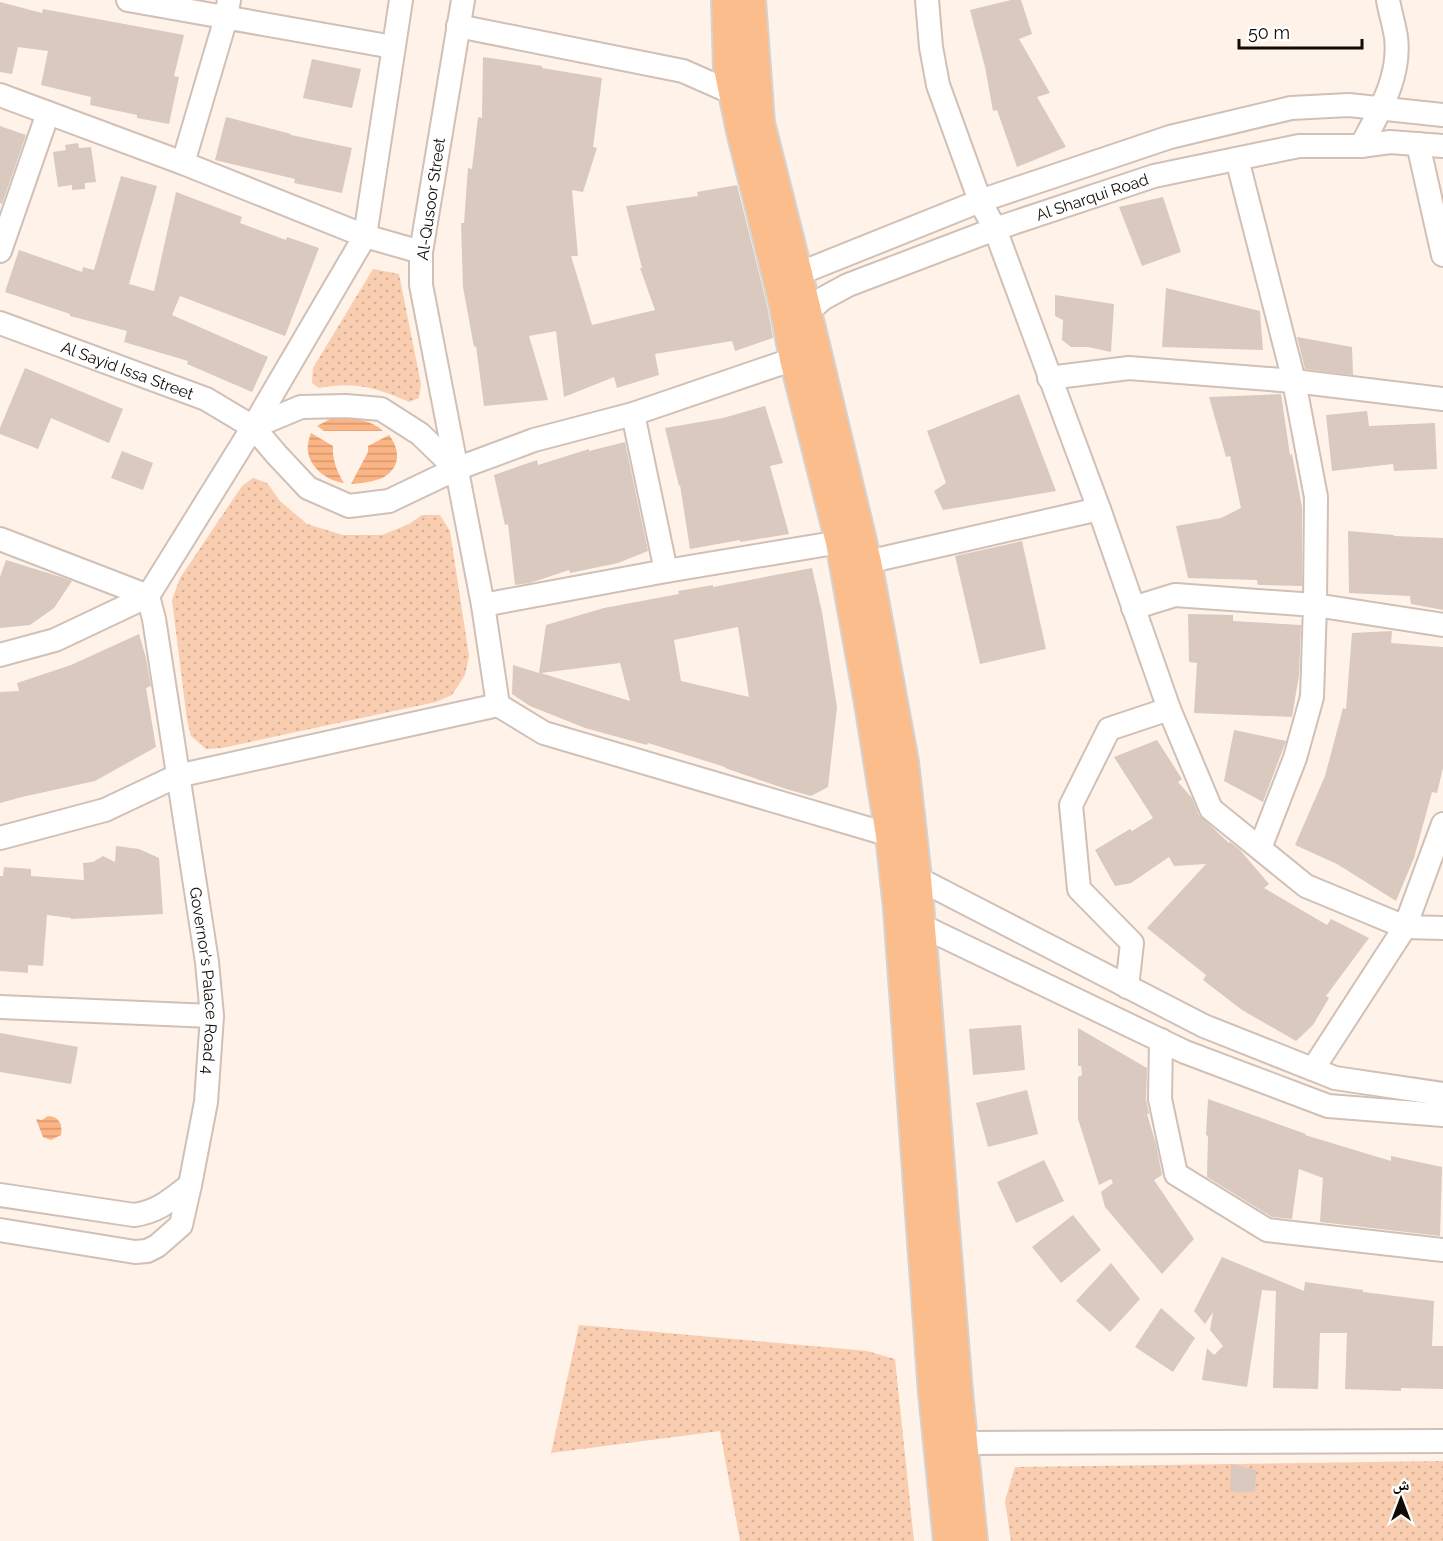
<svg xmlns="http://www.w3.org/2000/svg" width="1443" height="1541" font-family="Raleway,'Noto Naskh Arabic',sans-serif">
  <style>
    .grass { fill: url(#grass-dots) }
    .water { fill: url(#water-rules) }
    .building { fill: #d9c9bf; fill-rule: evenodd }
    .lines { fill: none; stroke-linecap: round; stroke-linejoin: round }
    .minor-casing { stroke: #d0c0b6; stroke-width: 26 }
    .major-casing { stroke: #d4d3d2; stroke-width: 32 }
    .minor { stroke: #fff; stroke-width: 22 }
    .major { stroke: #fbbd8b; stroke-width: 28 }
    .labels { text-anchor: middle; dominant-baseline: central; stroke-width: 4.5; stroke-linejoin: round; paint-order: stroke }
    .street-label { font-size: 16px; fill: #100b07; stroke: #fff }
  </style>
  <defs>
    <pattern id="grass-dots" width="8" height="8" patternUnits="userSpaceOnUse" patternTransform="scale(1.5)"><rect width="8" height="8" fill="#f8cdb0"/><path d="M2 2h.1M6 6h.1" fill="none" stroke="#d4af96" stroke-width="1.8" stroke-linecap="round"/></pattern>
    <pattern id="water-rules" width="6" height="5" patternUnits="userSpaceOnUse" patternTransform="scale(1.5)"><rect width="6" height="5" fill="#fbb483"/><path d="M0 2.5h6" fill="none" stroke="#d69970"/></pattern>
  </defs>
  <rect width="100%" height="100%" fill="#fff2e9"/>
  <g class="grass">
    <path d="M373,269L399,274L421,384L419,398L409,402C378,388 353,381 319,388L312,383L313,368Z"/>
    <polygon points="253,478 267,483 280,501 307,524 343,535 382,535 409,524 422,515 440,515 450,531 469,656 465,675 452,695 436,702 222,748 206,749 191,736 187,720 172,600 180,578 242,486"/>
    <polygon points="579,1325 867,1351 895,1359 914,1541 740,1541 720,1431 551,1453"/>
    <polygon points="1443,1461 1443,1541 1011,1541 1005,1501 1015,1467"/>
  </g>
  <g class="water">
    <path d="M330,419C349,418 369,418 383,431H324L317,426Z"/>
    <path d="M311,433L333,446C332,459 337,472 344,483C328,481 311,469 308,452C307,445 309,439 311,433Z"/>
    <path d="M389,435C400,449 401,467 384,477C374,482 362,483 351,484L368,452V446Z"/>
    <path d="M48,1116C59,1116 63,1125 61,1135L51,1140L43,1137L36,1119L42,1120Z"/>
  </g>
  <g class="building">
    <polygon points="1011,0 1021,0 1032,34 1019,39 1050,93 1037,97 1066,147 1017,167 997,110 993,111 985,67 970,10"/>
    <polygon points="0,2 42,13 43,9 184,35 174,76 179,77 169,124 137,118 137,115 90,105 91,97 41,85 48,51 18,47 12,74 0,72"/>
    <polygon points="483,57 542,66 542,68 602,78 593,147 597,148 583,192 572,190 578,256 571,256 592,325 655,310 640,268 642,268 626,206 698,196 697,192 737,185 767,305 773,338 735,351 732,341 655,354 659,375 617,388 614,377 564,397 556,331 529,336 548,400 484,406 476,346 474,347 463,287 461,223 464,223 468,168 472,169 478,117 482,118"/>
    <polygon points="312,59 361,69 352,108 303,98"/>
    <polygon points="226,117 291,134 291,135 352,148 342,193 294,183 295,179 215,160"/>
    <polygon points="0,126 26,135 2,204 0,203"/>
    <polygon points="78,143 79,148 91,147 96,182 85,183 85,189 72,190 72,185 58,187 53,152 66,150 65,145"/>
    <polygon points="121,176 157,186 129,284 154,291 176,192 242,217 240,223 286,240 287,237 319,248 285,336 180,296 172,315 268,357 252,392 187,364 188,361 124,342 127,331 70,316 70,314 5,292 19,250 82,272 83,267 94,270"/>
    <polygon points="1163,197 1181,252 1142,266 1119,207"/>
    <polygon points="1166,288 1260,311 1263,350 1162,347"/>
    <polygon points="1055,295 1114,304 1111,352 1088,347 1071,347 1062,340 1063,320 1055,316"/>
    <polygon points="1297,337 1352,347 1353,375 1305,369"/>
    <polygon points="25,368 123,409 109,443 51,418 38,449 0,434 0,428"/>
    <polygon points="1019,394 1056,491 943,510 934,491 946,483 927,431"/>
    <polygon points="1281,394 1290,455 1292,454 1302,507 1302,586 1258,585 1257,580 1188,578 1176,526 1221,518 1241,508 1230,456 1226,457 1209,397"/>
    <polygon points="765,406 783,463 770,466 789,534 740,542 740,540 690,549 680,485 679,486 665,428 723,418"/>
    <polygon points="1367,411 1369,426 1435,423 1437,469 1394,471 1393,464 1332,471 1326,415"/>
    <polygon points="625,442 648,551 618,563 570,573 569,570 530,583 515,585 508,524 505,525 494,475 537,460 538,465 589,449 589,451"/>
    <polygon points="122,451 153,463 143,490 111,478"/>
    <polygon points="1348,531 1394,535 1394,536 1443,538 1443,610 1411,604 1410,596 1349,593"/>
    <polygon points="1022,541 1046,649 980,664 955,556"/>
    <polygon points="6,560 61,577 72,581 54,608 30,625 0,628 0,577"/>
    <path d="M812,568L822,612L837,707L828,787L811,796L786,789L725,768V767L648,743L647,745L585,728L530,706L512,694L513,665L539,673L546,625L604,608L679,594L678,591L713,585V587ZM738,627L749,697L681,681L674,640ZM620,663L630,701L541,673Z"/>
    <polygon points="1188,614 1233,615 1233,621 1301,625 1299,675 1292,717 1194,713 1197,663 1189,662"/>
    <polygon points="1392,631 1391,643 1443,647 1443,768 1437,793 1432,792 1414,858 1396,901 1337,864 1295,845 1325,776 1343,708 1346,709 1352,633"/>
    <polygon points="139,634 146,658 151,686 146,688 156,747 95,781 22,797 0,803 0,692 19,691 17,683 71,665"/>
    <polygon points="1234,730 1286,741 1263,802 1224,781"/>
    <polygon points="1157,740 1182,779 1178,782 1192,798 1199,815 1229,843 1230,842 1240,850 1269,884 1264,888 1327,925 1331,919 1369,938 1326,996 1329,998 1313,1025 1296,1041 1242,1010 1203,980 1206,975 1147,928 1206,864 1174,866 1169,857 1131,883 1115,886 1095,850 1130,829 1132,831 1153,818 1114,757"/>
    <polygon points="116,846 139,849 159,858 163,914 71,919 71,918 47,915 43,966 28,965 28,973 0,971 0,876 3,876 4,867 31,869 31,876 84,880 83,863 93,862 103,856 115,862"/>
    <polygon points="1021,1025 1025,1070 973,1075 969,1029"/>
    <polygon points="1078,1028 1147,1068 1146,1099 1149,1114 1147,1114 1156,1144 1162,1175 1154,1180 1194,1239 1162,1274 1105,1207 1101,1192 1113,1183 1111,1179 1099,1185 1078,1119 1078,1077 1082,1075 1081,1066 1078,1066"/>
    <polygon points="0,1033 78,1047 71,1084 0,1072"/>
    <polygon points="1027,1090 1038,1134 988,1147 976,1103"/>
    <polygon points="1208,1099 1306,1134 1305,1135 1391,1161 1391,1156 1442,1167 1440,1236 1320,1222 1323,1178 1299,1169 1292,1219 1272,1217 1207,1177 1208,1136 1206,1135"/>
    <polygon points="1044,1160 1064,1201 1016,1223 997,1182"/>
    <polygon points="1073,1215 1101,1250 1061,1283 1032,1247"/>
    <polygon points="1222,1257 1304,1291 1305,1282 1363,1290 1363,1292 1434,1301 1432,1346 1443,1346 1443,1389 1401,1388 1401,1391 1345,1389 1347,1333 1320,1333 1318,1389 1273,1388 1276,1291 1262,1290 1247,1387 1202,1380 1207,1348 1214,1355 1223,1346 1210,1330 1213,1312 1205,1324 1194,1311"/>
    <polygon points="1111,1263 1140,1299 1110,1332 1076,1301"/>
    <polygon points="1161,1308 1195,1338 1173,1372 1135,1347"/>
    <polygon points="1231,1464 1256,1470 1255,1492 1230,1492"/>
  </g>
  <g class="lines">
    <defs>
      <g id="minor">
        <polyline points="128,0 393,47"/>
        <polyline points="463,0 421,252 421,285 483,605 498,705 544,733 890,835 904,838"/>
        <polyline points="927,0 931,47 938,85 980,201 995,229 1099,509 1169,709 1211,809 1306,886 1405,927 1443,928"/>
        <polyline points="458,26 683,71 733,93 741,102"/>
        <polyline points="0,95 183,163 365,236 421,252"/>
        <polyline points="1418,144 1443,255"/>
        <path d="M1361,146C1379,112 1401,77 1396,37C1394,24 1390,12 1388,0"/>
        <polyline points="1237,159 1294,381 1316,497 1315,605 1312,697 1295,758 1260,848"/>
        <polyline points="183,163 226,18 229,0"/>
        <polyline points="0,251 48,113"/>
        <polyline points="790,287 798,274 980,201 1170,137 1291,108 1349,105 1443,115"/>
        <path id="s1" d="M0,323L206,399L253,427"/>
        <polyline points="1049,378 1129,368 1294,381 1443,399"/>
        <polyline points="633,414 666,571"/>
        <path id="s2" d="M456,469L420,434L381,409L346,406L301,407L253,427L277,455L308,488L349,506L389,501L456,469L534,440L633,414L794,359C803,344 805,329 807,312L824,298L848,285L995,229L1154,176L1299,146H1361L1390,142L1443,146"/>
        <path id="s3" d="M0,539L148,596L154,619L207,962L212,1016L206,1102L190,1185L181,1225L157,1246L147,1251L135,1252L0,1230"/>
        <polyline points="867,562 1099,509"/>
        <polyline points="483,605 666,571 840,542"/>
        <polyline points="1133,608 1175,595 1315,605 1443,625"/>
        <polyline points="0,655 55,640 148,596 253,427 365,236 401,0"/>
        <polyline points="0,838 105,810 177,776 498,705"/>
        <polyline points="903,877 917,878 1204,1026 1335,1078 1443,1094"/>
        <polyline points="907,924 920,925 1185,1052 1328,1106 1443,1115"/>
        <polyline points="1127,987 1132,943 1079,889 1071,805 1109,729 1169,709"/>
        <polyline points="0,1007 212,1016"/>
        <polyline points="1161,1040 1160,1099 1176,1174 1267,1230 1443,1250"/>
        <polyline points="1313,1069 1405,927 1443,824"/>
        <path d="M0,1195L134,1215C158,1212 172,1199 190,1185"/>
        <polyline points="963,1443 1443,1441"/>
      </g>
      <g id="major">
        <polyline points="726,0 728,68 741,131 783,301 794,359 840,542 869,703 890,835 898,908 933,1393 948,1541"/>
        <polyline points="751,0 760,123 798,274 867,562 904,762 917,878 958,1392 973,1541"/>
      </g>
    </defs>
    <use href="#minor" class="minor-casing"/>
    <use href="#major" class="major-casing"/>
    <use href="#minor" class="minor"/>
    <use href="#major" class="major"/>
  </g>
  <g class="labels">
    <g class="street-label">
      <text stroke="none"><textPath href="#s2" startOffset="1184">Al Sharqui Road</textPath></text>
      <text transform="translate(431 199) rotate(-82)">Al-Qusoor Street</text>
      <text stroke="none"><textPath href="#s1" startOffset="136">Al Sayid Issa Street</textPath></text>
      <text stroke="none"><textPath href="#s3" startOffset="548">Governor's Palace Road 4</textPath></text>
    </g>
  </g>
  <g transform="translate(1401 1499)" stroke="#ffffff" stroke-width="4.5" paint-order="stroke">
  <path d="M0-4.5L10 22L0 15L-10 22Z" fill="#100b07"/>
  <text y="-9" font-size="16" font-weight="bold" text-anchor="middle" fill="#100b07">ش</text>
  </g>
  <path d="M1239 39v9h123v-9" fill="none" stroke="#100b07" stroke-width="3"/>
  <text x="1248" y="39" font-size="18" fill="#100b07" stroke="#ffffff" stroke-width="4.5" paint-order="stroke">50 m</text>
</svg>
